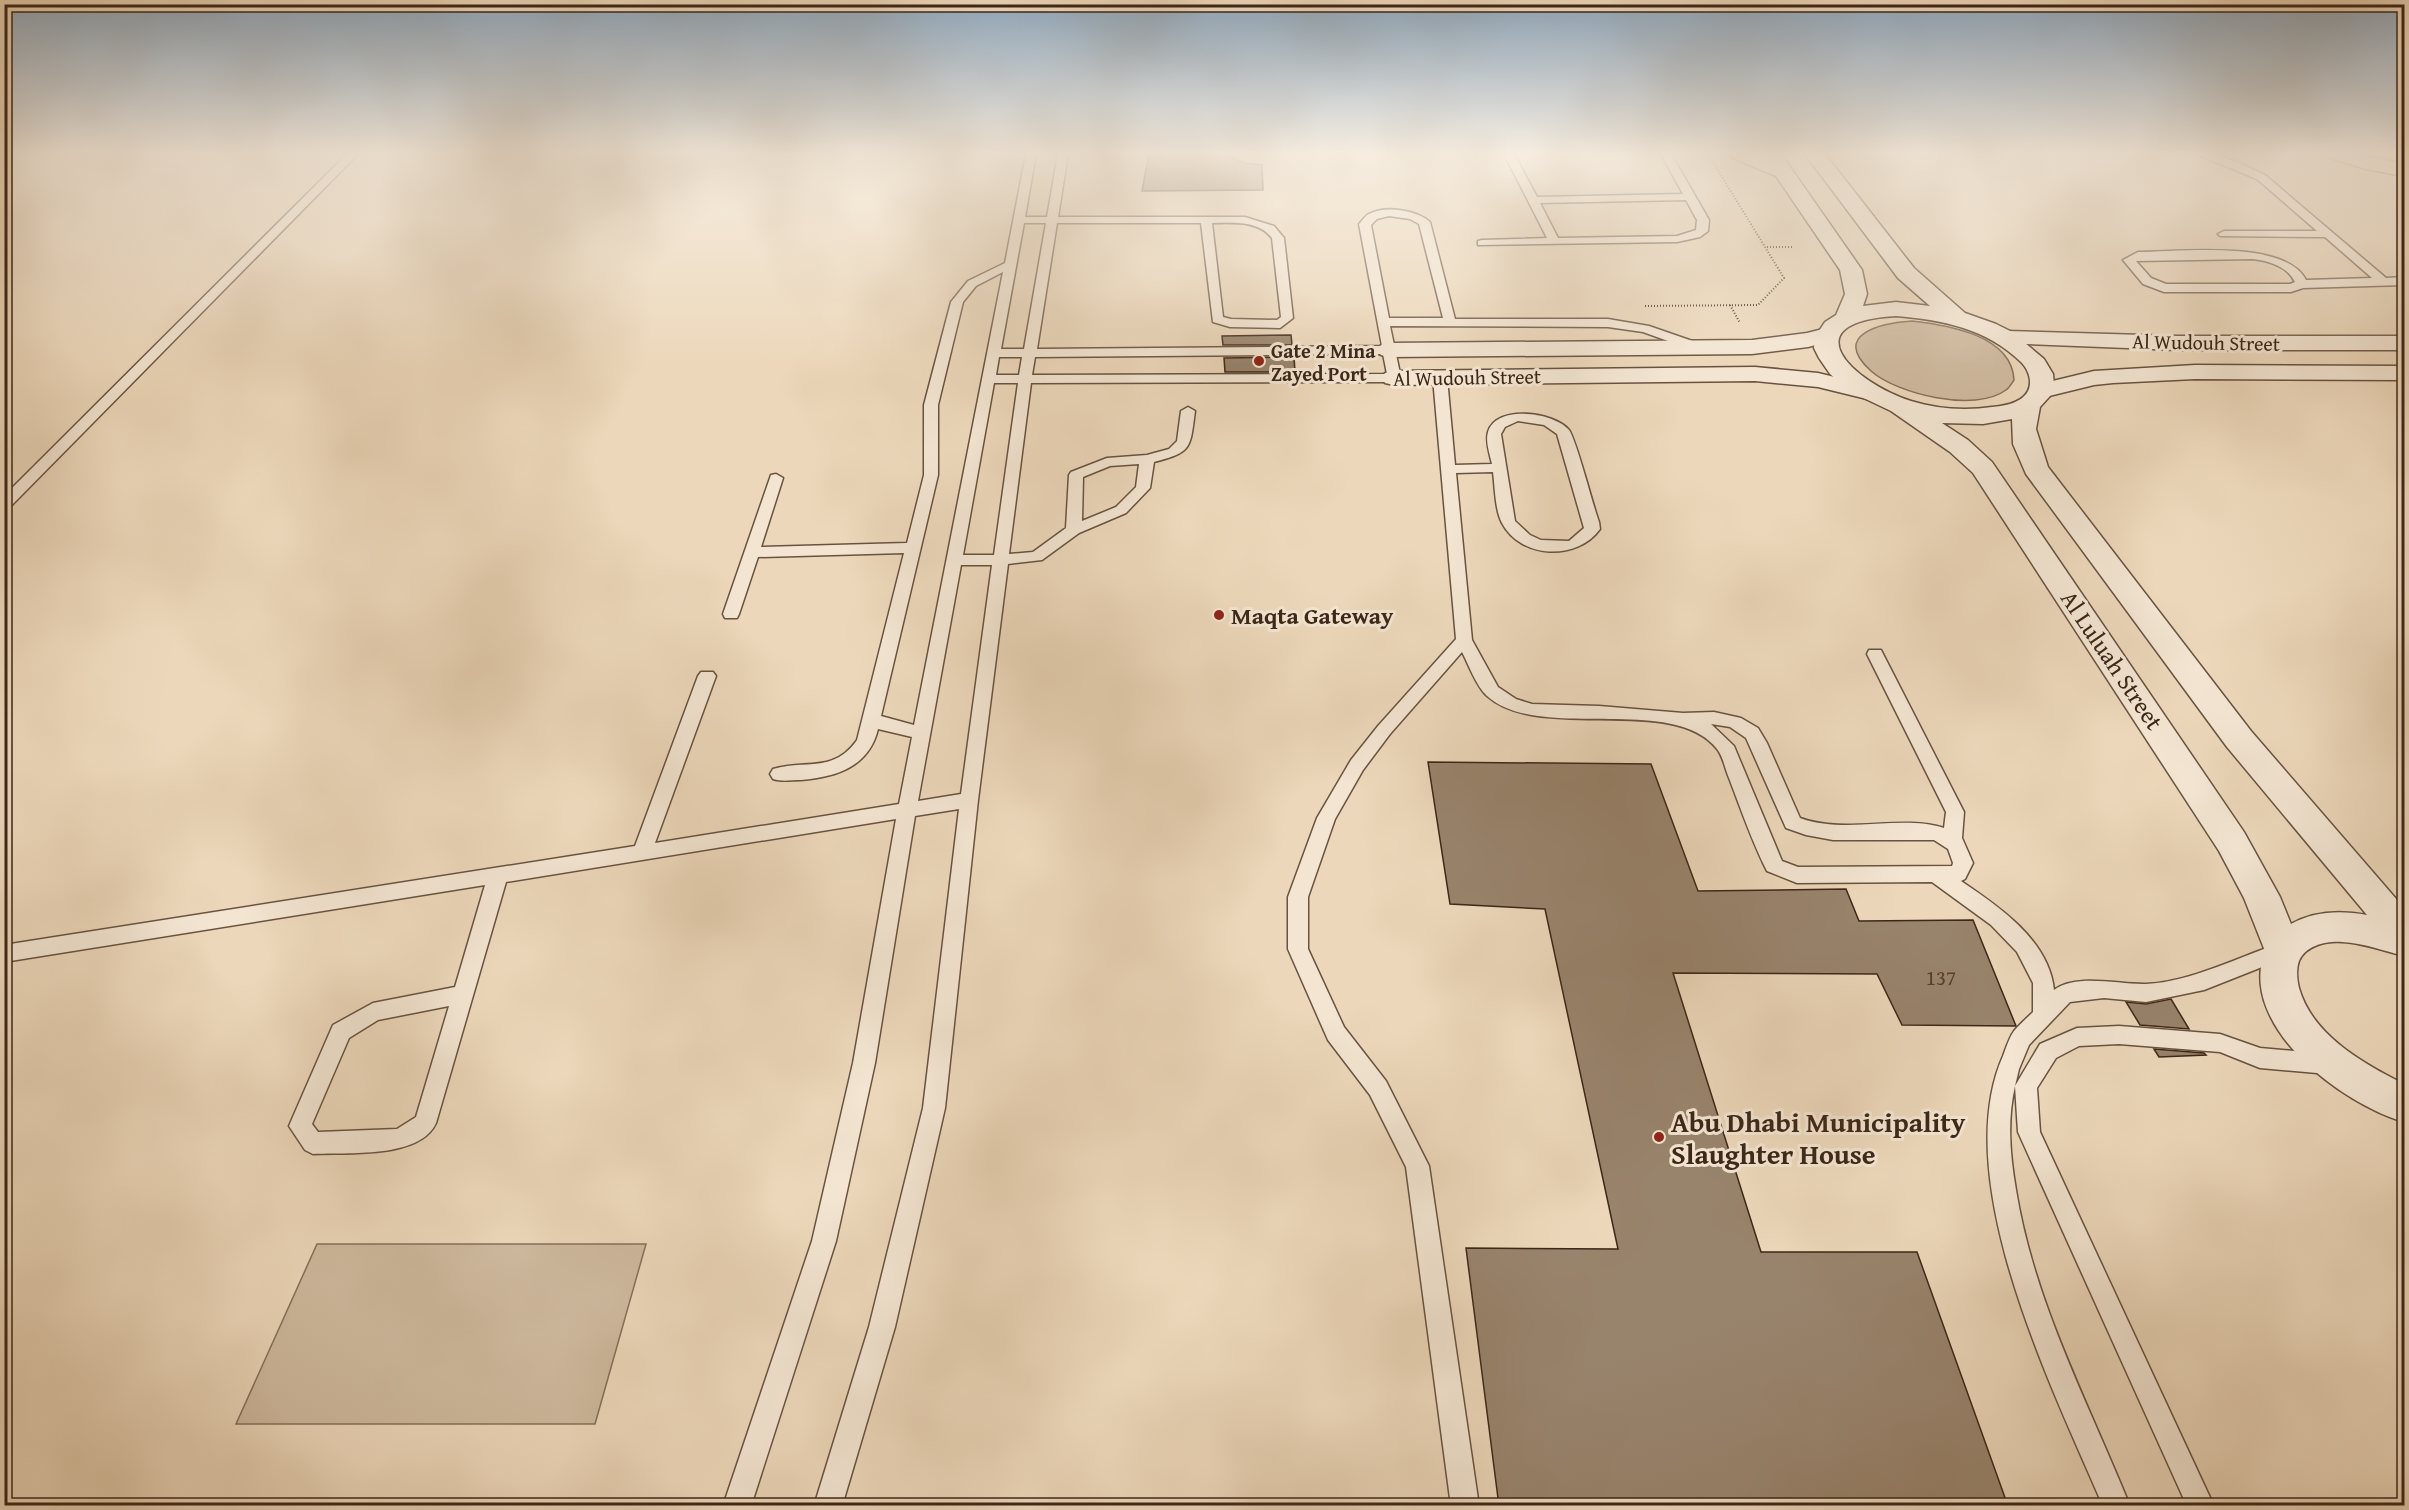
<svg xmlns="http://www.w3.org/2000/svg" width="2409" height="1510" font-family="'Gentium Book Plus',serif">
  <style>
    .green { fill: #ceb99e; stroke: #85705b; stroke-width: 1.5 }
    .building { fill: #98836c; stroke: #3c2718; stroke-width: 1.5 }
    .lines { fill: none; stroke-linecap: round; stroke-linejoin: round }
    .service-casing { stroke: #685340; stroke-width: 3 }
    .minor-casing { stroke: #685340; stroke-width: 3 }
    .tertiary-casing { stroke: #685340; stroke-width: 3 }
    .path { stroke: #3c2718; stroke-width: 2; stroke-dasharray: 1 2; stroke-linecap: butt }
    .service { fill: #f3e5d2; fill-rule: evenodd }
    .minor { fill: #f3e5d2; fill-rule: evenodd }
    .tertiary { fill: #f3e5d2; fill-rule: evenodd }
    .poi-dot { fill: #8f2418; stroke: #f3e5d2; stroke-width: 2 }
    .labels { text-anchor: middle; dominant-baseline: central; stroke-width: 6; stroke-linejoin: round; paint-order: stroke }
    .far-street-label { font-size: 20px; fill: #3c2718; stroke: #f3e5d2 }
    .far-poi-label { font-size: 20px; font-weight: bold; fill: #3c2718; stroke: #f3e5d2; text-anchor: start }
    .number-label { font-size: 21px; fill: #533e2d }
    .poi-label { font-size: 24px; font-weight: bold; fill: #3c2718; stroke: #f3e5d2; text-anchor: start }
    .street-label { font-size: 24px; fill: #3c2718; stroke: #f3e5d2 }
    .near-poi-label { font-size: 28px; font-weight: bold; fill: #3c2718; stroke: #f3e5d2; text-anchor: start }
  </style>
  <rect width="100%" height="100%" fill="#ecd7ba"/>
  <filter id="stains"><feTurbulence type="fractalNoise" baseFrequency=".00333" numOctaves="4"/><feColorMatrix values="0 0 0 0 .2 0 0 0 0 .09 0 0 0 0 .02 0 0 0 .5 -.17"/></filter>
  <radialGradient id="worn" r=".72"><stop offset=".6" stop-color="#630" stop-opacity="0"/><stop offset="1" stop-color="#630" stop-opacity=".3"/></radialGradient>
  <g class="green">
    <path d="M1912,321C1947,325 2012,335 2014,380C2012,383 2009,388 2006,390C1975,413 1897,394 1871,371C1830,334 1882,323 1912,321Z"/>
    <polygon points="317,1244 646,1244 595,1424 236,1424"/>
  </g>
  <g class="building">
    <polygon points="1149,154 1223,154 1245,163 1262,165 1263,190 1142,191"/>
    <polygon points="1291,335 1292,345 1223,345 1222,336"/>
    <polygon points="1294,357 1295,372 1225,372 1224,358"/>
    <polygon points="1428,762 1651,764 1698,891 1846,889 1859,921 1973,920 2016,1026 1902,1025 1877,974 1673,973 1761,1252 1917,1252 2008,1506 1499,1506 1466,1248 1618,1249 1545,909 1450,904"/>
    <polygon points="2171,999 2189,1029 2140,1025 2126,1002 2146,1004"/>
    <polygon points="2154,1049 2204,1053 2206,1055 2159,1057"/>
  </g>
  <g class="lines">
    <defs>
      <g id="service">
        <polygon points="4,154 11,154 6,157"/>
        <polygon points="347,154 358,154 9,508 4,509 4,496"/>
        <path d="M1026,154H1036L1025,217H1047L1058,154H1068L1058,217H1245L1274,226L1284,238L1293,318L1280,328L1230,327L1213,322L1201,223H1057L1037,349L1382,346L1359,224C1362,221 1366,215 1369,214C1386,205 1417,210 1430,222L1455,319H1608L1649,326L1701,344L1702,347L1696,351L1643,332L1608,327L1390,326L1401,378L1394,382L1031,383L1009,554L1033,552L1066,528L1069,475L1071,472L1107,458L1147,455L1169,449L1177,441L1181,411L1188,407L1195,411C1190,449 1192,452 1154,462L1150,488L1126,513L1079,533L1042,560L1008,564L978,800L945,1108L895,1327L842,1506H814L869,1327L923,1108L959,809L915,816L875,1063L836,1241L751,1506H723L812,1241L853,1063L896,819L506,882L436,1123C420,1159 347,1152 313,1154L305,1150L289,1126L333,1025L373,1003L455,987L485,885L4,962V945L635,846L698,676L701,672H713L716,676L655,843L899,804L912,737L878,729C869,767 836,777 801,780C791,780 782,782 773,779L770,774L773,769C805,759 833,774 857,740L904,553L758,557L739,614L737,618H725L723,614L771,475L776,474L783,478L761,547L907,543L924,475V405L951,302L968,281L1005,263ZM1389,216L1410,219L1419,224L1443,318H1389L1371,225L1377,219ZM1024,223H1046L1024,349H1001ZM1212,223C1233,223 1258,220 1272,238L1281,317L1277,320L1231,319L1223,317ZM1003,272L914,725L881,716L938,475V405L963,302L976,286ZM1383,354L1387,374L1032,375L1035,357ZM999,357H1022L1019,375H996ZM994,383H1018L994,555H963ZM1139,464L1136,487L1116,507L1082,521L1083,477L1110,466ZM961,565H992L961,794L918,801ZM449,1006L416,1117L397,1129L318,1132L312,1124L349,1038L378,1020Z"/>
        <path d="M1504,154H1514L1537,197L1683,194L1661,154H1671L1709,220L1708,231L1700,237L1677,242L1478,245V241L1482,240L1547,238ZM1686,200L1697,220L1696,230L1677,236L1558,238L1540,203Z"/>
        <path d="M2196,154H2212L2235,161L2265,175L2386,278L2404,277V285L2303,288L2291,292H2164L2143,284L2123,260L2138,252C2179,252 2285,239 2306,280L2372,278L2325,237L2220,236L2218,234L2224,231H2317L2257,179ZM2253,259C2269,261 2288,267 2295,282L2290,284H2166L2151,278L2136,261Z"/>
        <path d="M1440,374L1447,378L1455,465L1492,464C1490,455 1485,441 1488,432C1496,404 1554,412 1569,430C1576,439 1593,506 1599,522L1600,529C1577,561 1521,559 1502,523C1495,510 1495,487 1493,472L1456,473L1472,640L1498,687L1516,699L1532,704L1599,706L1683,713L1714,712L1741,718L1758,728L1767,743L1800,818C1847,835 1900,814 1944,828L1946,812L1867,654L1869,650H1881L1964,812L1962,838L1973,863L1965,879L1961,881C1998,906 2049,940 2054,990C2076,973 2121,985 2146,984C2191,982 2241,956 2283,942L2290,944L2293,950L2290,956L2204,990L2146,1002L2104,998L2070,1002L2029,1045L2019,1069L2015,1086L2040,1044L2077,1028L2119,1026L2220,1034L2260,1048L2328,1054L2336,1057L2339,1064L2336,1071L2328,1074L2260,1068L2220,1052L2119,1044L2079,1046L2056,1058L2037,1088L2040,1132L2214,1506H2187L2018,1132L2015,1086C2007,1121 2010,1155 2016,1190C2034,1302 2088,1402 2130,1506H2103C2053,1389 1948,1180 2003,1056C2006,1048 2009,1038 2014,1031C2020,1024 2027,1018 2033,1012V983L2017,952L1991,925L1932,882L1797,883L1767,871C1752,842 1741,809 1729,778C1725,769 1723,756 1717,749C1673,693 1539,743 1487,696C1476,686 1469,665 1462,652L1390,734L1363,770L1335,819L1308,897V949L1344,1027L1386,1081L1429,1166L1479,1506H1451L1406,1167L1370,1095L1328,1040L1288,949V897L1317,818L1351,760L1378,726L1456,639L1433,378ZM1518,421L1544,425L1557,434L1584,528L1569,541L1541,540L1530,535L1515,521L1501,434L1505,427ZM1711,724L1730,727L1746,738L1786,828L1806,835L1833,840H1934L1948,849L1953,863L1952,866L1798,867L1782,861L1734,746Z"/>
      </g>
      <g id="minor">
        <polygon points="2327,154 2357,154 2404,164 2404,176 2366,169 2330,158"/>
        <polygon points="1827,328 1835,330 1839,335 1835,340 1808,347 1752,354 1389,357 1381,355 1377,350 1381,345 1389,343 1752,340 1807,333"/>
        <polygon points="2007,331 2178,336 2404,336 2404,350 2178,350 1999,343 1995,338 1999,333"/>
        <polygon points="2195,365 2404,366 2404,380 2195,379 2113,383 2094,385 2041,398 2032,396 2029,391 2032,386 2094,371"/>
        <polygon points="1755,367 1818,373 1880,388 1883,393 1880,398 1871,400 1818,387 1755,381 1394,385 1385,383 1382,378 1385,373 1394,371"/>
      </g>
      <path id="tertiary" d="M1730,154H1757L1763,157L1761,154H1781L1862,270L1867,294L1863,306L1896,302L1930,306L1898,278L1805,154H1825L1914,268L1965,313L1996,324L2012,332L2044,359L2053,374L2054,386L2050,396L2040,407L2036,429L2048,467L2251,731L2404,908V956C2384,951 2364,943 2342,942C2327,941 2306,945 2299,961C2296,969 2297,980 2299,988C2312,1035 2364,1064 2404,1084V1122C2342,1104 2237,1026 2265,951L2244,898L2219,851L1973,473L1950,452L1891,411L1851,392L1830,374L1819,358L1814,348L1815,337L1825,322L1836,315L1845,294L1840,270L1776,176L1733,158ZM1896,316C1942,320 1986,328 2021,362C2028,369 2033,381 2028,391C2022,403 2004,406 1992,407C1965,411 1937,409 1911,401C1852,382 1790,322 1896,316ZM2012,419L2013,444L2026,474L2227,747L2367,915C2341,910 2314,911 2291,924L2280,897L2244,832L1992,462L1968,440L1942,423L1983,424Z"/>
    </defs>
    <use href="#service" class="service-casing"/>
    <use href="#minor" class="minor-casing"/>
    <use href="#tertiary" class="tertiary-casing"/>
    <g class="path">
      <polyline points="1767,247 1793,247"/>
      <polyline points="1730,305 1740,323"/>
      <polyline points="1645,306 1758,305 1784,278 1708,154"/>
    </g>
    <use href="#service" class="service"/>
    <use href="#minor" class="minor"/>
    <use href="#tertiary" class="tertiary"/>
  </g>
  <linearGradient id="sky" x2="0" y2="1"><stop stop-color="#91aac0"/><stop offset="0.42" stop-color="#f6ede0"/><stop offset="1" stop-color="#f6ede0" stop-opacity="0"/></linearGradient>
  <rect width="2409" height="365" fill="url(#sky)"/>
  <g class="poi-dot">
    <circle cx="1259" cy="361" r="6"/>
    <circle cx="1219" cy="615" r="6"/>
    <circle cx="1659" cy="1137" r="6"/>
  </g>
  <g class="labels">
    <g class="far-street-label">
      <text transform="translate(2206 342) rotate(1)">Al Wudouh Street</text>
      <text transform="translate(1467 377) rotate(-1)">Al Wudouh Street</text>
    </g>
    <g class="far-poi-label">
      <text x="1271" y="350">Gate 2 Mina<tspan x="1271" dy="23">Zayed Port</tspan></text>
    </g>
    <g class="number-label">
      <text x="1941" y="977">137</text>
    </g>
    <g class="poi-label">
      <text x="1231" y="615">Maqta Gateway</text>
    </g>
    <g class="street-label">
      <text transform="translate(2112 660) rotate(56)">Al Luluah Street</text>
    </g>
    <g class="near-poi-label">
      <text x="1671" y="1121">Abu Dhabi Municipality<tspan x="1671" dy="32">Slaughter House</tspan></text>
    </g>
  </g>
  <rect width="2409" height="1510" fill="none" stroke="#ecd7ba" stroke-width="24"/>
  <rect x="6" y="6" width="2397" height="1498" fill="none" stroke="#3c2718" stroke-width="3"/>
  <rect x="12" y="12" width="2385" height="1486" fill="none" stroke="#3c2718" stroke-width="1.5"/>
  <rect width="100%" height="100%" filter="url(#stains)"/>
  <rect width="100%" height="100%" fill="url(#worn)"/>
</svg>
